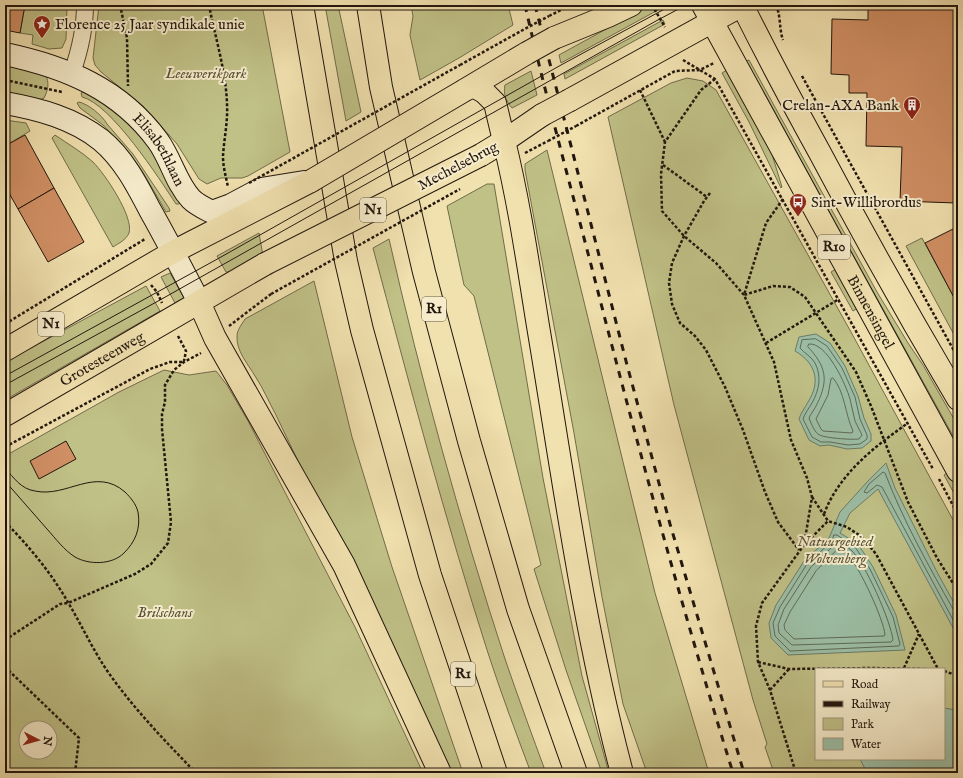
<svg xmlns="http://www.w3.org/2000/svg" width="963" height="778" font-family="'IM FELL English',serif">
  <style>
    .green { fill: #c0c187; stroke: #706c4a; fill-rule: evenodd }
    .water { fill: #9cbea5; stroke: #6b7b68 }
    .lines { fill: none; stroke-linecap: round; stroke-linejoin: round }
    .shore { stroke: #5e6a59; stroke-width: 1 }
    .building { fill: #d08f64; stroke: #21160d }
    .minor-casing { stroke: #554936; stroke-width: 18 }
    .secondary-casing { stroke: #21160d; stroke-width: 24 }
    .primary-casing { stroke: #21160d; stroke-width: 24 }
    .motorway-casing { stroke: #21160d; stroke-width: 24 }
    .path { stroke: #21160d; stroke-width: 2.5; stroke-dasharray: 3 2; stroke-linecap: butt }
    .minor { stroke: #f6eccb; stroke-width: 16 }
    .secondary { stroke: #f6eccb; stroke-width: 22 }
    .primary { stroke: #f1e1af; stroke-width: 22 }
    .motorway { stroke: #f1e1af; stroke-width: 22 }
    .tram { stroke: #21160d; stroke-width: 1 }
    .rail { stroke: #21160d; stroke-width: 3; stroke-dasharray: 7 7; stroke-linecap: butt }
    .primary-bridge-casing { stroke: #21160d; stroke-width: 24; stroke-linecap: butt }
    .path-bridge { stroke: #21160d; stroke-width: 2.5; stroke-dasharray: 3 2; stroke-linecap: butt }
    .primary-bridge { stroke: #f1e1af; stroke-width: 22 }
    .labels { text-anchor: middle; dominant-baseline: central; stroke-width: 4; stroke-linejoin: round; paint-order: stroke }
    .shield { fill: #f6eccb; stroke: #615646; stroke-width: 1 }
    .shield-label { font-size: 14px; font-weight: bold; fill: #21160d }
    .poi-label { font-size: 15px; fill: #21160d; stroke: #f6eccb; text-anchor: start }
    .park-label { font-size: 15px; font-style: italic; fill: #595238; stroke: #f6eccb }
    .street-label { font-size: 15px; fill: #21160d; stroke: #f6eccb }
  </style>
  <rect width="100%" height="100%" fill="#f1e1af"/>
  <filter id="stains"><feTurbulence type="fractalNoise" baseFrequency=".005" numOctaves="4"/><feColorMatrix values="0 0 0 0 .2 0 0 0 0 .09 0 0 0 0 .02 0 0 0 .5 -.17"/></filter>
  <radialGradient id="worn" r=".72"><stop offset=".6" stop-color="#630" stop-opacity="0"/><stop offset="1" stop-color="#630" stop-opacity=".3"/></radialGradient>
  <g class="green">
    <polygon points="25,5 67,5 66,39 62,48 49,49 32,44 33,35 20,33"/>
    <polygon points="99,5 262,5 290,152 248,176 242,178 221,178 207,184 199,179 177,144 143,106 101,72 95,65 93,58"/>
    <polygon points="325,5 338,5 361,112 346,121"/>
    <polygon points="411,5 508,5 513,25 459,58 420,80 410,35 413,16"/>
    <polygon points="650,5 655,5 658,10 561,63 559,55"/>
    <polygon points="663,20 665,24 565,79 564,74"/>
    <polygon points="749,60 877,292 908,343 923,365 958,426 958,445 746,61"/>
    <path d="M5,61L45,74C50,83 48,90 44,98L39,100L5,94Z"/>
    <polygon points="727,70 771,151 782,187 781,188 749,122 722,73"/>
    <path d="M531,71L537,95L512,108C506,101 503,94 505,85Z"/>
    <path d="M687,78L703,81L716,90L851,332L958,529V773H774L765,747L767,744L753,700L674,405L608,117L671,83ZM816,669H944V759H816Z"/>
    <path d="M87,91L122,118L142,136L184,199L179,204H176C159,178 111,104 82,97L81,93Z"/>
    <path d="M79,102C88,104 102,115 107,124L133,154L169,208L170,211L166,212L144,174L131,155L103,125L80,108L77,103Z"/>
    <polygon points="5,120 26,123 30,131 5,146"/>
    <path d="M55,135C68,144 82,152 93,162C105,174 134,217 129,233C126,240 119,243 113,247L52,138Z"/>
    <polygon points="547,150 655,593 709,773 647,773 623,704 602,597 574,433 525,170 525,164 528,162"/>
    <polygon points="487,184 494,184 543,478 582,676 609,773 602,773 566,670 534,569 541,565 474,296 464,285 447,206"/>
    <polygon points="259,233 263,256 231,272 226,272 217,256"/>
    <polygon points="922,238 958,305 958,342 906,246"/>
    <path d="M389,239C421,380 460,521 505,659C518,697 532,735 546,773H531C516,733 501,693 488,653C445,519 409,383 373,248Z"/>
    <polygon points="836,269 858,308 853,311 831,272"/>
    <polygon points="170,273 184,298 175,303 161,277"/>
    <path d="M314,281L352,437L392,567L463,773H447L276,415C269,402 263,388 255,376C248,364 236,351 237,336C237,330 242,324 245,319Z"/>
    <polygon points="146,286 160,311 5,400 5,362"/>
    <path d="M164,370L189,375L216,371L227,385L248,421L355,627L423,773H5V456L119,392ZM26,728H50V752H26Z"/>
    <polygon points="948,472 958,491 958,496 956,497 944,475"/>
  </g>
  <g class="water">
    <path d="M816,334L830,343L845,366L858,396L864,418L871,434V441L862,448L847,449L829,445L820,446L809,440L799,419C801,412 805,408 808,402C821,382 816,363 795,351L799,337Z"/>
    <polygon points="886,463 895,488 938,574 958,610 958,637 878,489 850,513 840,533 858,544 873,567 896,615 905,650 788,655 771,638 769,623 776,605 804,561 829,538 840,512 867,482"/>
    <polygon points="944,708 956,710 958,712 958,773 867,773 860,759 944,759"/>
  </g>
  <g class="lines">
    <g class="shore">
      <path d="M816,339L827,346L842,368L855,397L860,419L867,435V439L860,444L848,445L830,442H821L812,437L803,419C805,413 809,408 812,403C819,391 822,376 815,363C812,357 804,353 800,348L802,340Z"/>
      <path d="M809,344C827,342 846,385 850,399C852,406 853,414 855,421C857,426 860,430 862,435L859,439C852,440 822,438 818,434C814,431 811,423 809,418C811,413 815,409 817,404C829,380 826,366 808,347Z"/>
      <path d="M833,378C845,392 845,414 853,431L852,433L823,431L821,429L816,419L828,395L831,379Z"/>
      <polygon points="834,535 837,535 855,547 870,569 893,617 900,644 899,646 790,651 775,636 773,623 780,607 807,564 832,541"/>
      <path d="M838,542C842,545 848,547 851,550C865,562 891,622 893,640L891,642L792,645L779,633L778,625L784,609L811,567Z"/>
      <path d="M837,550H840C842,552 846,553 848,555C859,566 884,620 885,635L884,636L794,639L785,630L784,625L790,612L816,571Z"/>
      <path d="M958,611L953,609C928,565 903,520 885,473L883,472L869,484L864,492L867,493L877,485L882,487L958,629"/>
    </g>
  </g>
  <g class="building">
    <polygon points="5,5 25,5 20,33 5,30"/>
    <polygon points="868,5 958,5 958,184 956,203 900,201 902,147 866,146 867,93 849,93 849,75 831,74 832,19 868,20"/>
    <polygon points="25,135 54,188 18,209 5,186 5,146"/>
    <polygon points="54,188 84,242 48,262 18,209"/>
    <polygon points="953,229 958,239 958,305 925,243"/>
    <polygon points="66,441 76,459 39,479 30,461"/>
  </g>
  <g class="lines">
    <defs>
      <path id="minor" d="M72,73C80,50 85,29 85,5"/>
      <g id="secondary">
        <path id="s1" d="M5,54C66,67 120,89 158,141C171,159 176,183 191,199C197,205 204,208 212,212L231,205L261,189L304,182"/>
        <path d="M5,103C39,109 73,118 101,140C123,158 137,185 150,210C167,240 183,271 199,302"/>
      </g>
      <g id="primary">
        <path id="s2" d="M703,5L958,471"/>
        <path d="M742,5C767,55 793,104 820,153C864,236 910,318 958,399"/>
        <polyline points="554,38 608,16 631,5"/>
        <polyline points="473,86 484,92 495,103 504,141"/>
        <polyline points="465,90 527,53"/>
        <polyline points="570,100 742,5"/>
        <polyline points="481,155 504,141 542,115"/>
        <polyline points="5,350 173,252 311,181"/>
        <path id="s3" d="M5,415L265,264"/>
      </g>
      <g id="motorway">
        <polyline points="302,5 346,261 362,330 430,575 496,773"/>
        <polyline points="368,5 381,87 424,272 469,441 518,609 576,773"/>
        <path d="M504,141C519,202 528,264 538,326C563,475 583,626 622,773"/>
        <polyline points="199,302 215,338 344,565 440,773"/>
      </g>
    </defs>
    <use href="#minor" class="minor-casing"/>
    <use href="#secondary" class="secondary-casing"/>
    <use href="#primary" class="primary-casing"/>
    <use href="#motorway" class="motorway-casing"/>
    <g class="path">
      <polyline points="120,5 127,38 128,86"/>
      <path d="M209,5C215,37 226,71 227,104C228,122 224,139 223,156C223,167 226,177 228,187"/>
      <polyline points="652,5 665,27"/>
      <path d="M776,5C781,16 779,29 783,40"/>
      <polyline points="778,9 782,5"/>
      <polyline points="549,16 571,5"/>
      <polyline points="683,60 715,79 933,469"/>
      <polyline points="460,65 521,31"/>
      <polyline points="802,76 958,358"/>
      <polyline points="715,79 701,90 665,142 661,174 662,211 684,236 716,263 744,295 774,362 791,440 807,478 812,497 804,545 762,603 756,626 758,662 770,690 796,773"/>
      <polyline points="5,80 62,92"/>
      <polyline points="640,90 665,142"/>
      <polyline points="576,126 675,71 700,70 714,63"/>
      <polyline points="525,153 548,141"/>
      <polyline points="663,165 707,197"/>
      <polyline points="710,193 704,201 684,236 672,263 669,283 672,304 680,323 695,336 706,350 725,387 743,430 765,492 778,522 799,550"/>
      <polyline points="783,199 766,223 744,295 773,286 790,287 805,297 856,372 871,406 908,502 937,558 958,591"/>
      <polyline points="151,285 157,292 162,303"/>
      <polyline points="5,324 145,239"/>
      <polyline points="229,326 271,294"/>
      <polyline points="178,336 186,351 184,361"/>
      <polyline points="766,343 839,299"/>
      <polyline points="5,447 150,369 170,362 184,362"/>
      <polyline points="939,479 958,515"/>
      <polyline points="812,497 828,521 847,527 862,537 876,554 938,669"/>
      <path d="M824,514C839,474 874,447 908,423"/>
      <path d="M5,522C29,546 52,574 69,604C82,626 93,650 108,672C134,709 165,741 196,773"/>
      <polyline points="804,545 828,521"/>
      <polyline points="5,640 60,604 68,603 135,574 151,564 168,543 171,522 162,429 162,414 165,402 165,385 174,370 184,362 201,353"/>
      <polyline points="758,662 789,669 871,668 928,669"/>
      <polyline points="5,667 79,738 75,773"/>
      <polyline points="904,668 919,634"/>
      <polyline points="944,671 958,676"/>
      <polyline points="770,690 789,669"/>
    </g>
    <use href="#minor" class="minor"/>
    <use href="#secondary" class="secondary"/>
    <use href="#primary" class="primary"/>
    <use href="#motorway" class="motorway"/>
    <g class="tram">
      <polyline points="5,376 221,257 561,65 672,5"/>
      <polyline points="5,385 160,300 656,21 686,5"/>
      <path d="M5,468C14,478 21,489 35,491C67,498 95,466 125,492C131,498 136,504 138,512C141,529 135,542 124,553C112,565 89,565 75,557C64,550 56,539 47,529C33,513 19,497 5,481"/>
    </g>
    <g class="rail">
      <path d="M525,5C546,98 572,191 596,284C638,448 683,611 733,773"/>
      <polyline points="535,5 627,365 670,524 744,773"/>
    </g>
    <defs>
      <g id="primary-bridge">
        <polyline points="527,53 554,38"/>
        <polyline points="542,115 570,100"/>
        <polyline points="311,181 465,90"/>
        <polyline points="265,264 481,155"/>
      </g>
    </defs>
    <use href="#primary-bridge" class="primary-bridge-casing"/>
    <g class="path-bridge">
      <polyline points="521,31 549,16"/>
      <polyline points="548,141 576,126"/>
      <polyline points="249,183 460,65"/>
      <polyline points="271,294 460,189"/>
    </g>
    <use href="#primary-bridge" class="primary-bridge"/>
  </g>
  <defs>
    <symbol id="sight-pin" viewBox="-11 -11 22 30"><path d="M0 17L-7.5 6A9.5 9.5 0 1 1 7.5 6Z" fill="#8f2418" stroke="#f6eccb"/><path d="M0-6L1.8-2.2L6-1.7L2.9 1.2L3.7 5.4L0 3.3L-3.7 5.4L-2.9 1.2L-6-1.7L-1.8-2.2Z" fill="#fff"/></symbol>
    <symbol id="building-pin" viewBox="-11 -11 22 30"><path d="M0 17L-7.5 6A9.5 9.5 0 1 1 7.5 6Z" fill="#8f2418" stroke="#f6eccb"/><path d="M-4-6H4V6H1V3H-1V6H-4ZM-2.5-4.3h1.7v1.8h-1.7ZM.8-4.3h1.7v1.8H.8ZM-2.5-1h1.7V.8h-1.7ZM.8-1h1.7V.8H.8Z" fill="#fff"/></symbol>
    <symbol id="bus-pin" viewBox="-11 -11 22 30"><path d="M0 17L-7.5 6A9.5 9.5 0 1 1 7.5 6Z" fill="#8f2418" stroke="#f6eccb"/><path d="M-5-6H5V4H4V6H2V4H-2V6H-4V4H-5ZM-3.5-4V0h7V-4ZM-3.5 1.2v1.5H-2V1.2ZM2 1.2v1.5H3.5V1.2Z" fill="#fff"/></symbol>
  </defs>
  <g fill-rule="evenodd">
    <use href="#sight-pin" x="32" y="14" width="20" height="27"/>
    <use href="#building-pin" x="902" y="95" width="20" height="27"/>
    <use href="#bus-pin" x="788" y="192" width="20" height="27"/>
  </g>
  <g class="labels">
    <g class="shield">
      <rect x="360" y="198" width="26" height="24" rx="3"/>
      <rect x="818" y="235" width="32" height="24" rx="3"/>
      <rect x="422" y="297" width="24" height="24" rx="3"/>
      <rect x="38" y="312" width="26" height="24" rx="3"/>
      <rect x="451" y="662" width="24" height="24" rx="3"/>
    </g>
    <g class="shield-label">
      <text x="373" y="210">N1</text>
      <text x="834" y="247">R10</text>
      <text x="434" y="309">R1</text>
      <text x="51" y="324">N1</text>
      <text x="463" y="674">R1</text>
    </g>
    <g class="poi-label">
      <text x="55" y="24">Florence 25 Jaar syndikale unie</text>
      <text x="899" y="105" text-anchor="end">Crelan-AXA Bank</text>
      <text x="811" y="202">Sint-Willibrordus</text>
    </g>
    <g class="park-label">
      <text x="206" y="73">Leeuwerikpark</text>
      <text x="835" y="541">Natuurgebied<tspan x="835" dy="17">Wolvenberg</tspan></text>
      <text x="165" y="612">Brilschans</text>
    </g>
    <g class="street-label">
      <text stroke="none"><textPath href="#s1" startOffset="188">Elisabethlaan</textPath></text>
      <text transform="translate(458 166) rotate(-28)">Mechelsebrug</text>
      <text stroke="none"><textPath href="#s2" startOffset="350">Binnensingel</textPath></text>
      <text stroke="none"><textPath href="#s3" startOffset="112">Grotesteenweg</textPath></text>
    </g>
  </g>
  <rect width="963" height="778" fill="none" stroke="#f1e1af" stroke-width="20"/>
  <rect x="6" y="6" width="951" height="766" fill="none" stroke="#21160d" stroke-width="2"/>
  <rect x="10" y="10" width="943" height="758" fill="none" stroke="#21160d"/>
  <rect x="815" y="668" width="130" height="92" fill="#f6eccb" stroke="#a1967f"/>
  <rect x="823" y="681" width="20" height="6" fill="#f1e1af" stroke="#a1967f"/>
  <text x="851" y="688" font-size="12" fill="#21160d">Road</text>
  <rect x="823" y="701" width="20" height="6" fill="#21160d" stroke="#a1967f"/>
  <text x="851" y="708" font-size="12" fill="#21160d">Railway</text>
  <rect x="823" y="718" width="20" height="12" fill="#c0c187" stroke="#a1967f"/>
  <text x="851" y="728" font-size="12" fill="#21160d">Park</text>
  <rect x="823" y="738" width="20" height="12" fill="#9cbea5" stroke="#a1967f"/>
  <text x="851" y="748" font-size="12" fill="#21160d">Water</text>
  <g transform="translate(38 740) rotate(96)"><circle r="19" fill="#f6eccb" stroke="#a1967f"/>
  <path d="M0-3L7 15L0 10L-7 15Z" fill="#8f2418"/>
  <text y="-6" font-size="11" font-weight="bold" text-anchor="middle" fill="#21160d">N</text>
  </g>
  <rect width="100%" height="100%" filter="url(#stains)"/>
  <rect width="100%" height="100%" fill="url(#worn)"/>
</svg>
